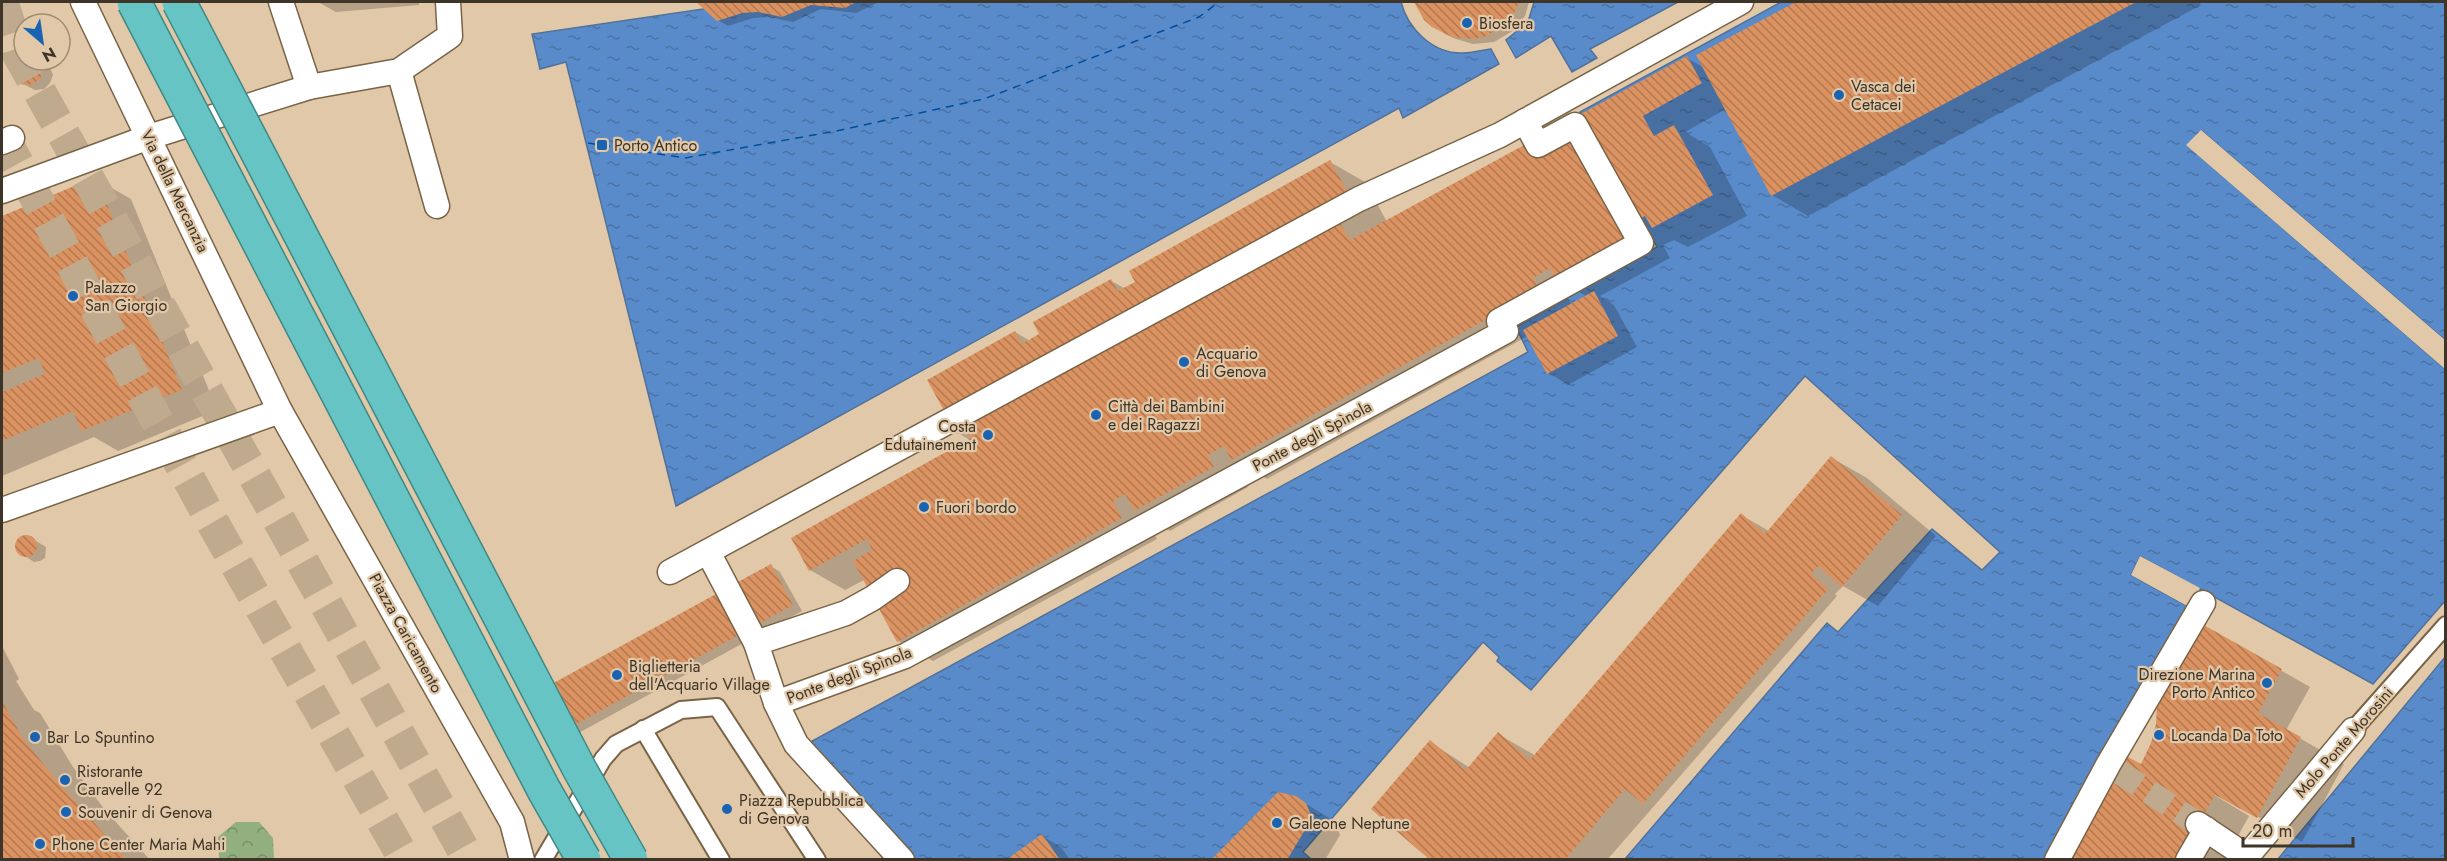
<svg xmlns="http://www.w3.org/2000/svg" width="2447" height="861" font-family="Jost,sans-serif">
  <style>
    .park { fill: url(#park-crowns) }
    .water { fill: url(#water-ripples); stroke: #517199; stroke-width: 1.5 }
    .pier { fill: #e1c8a8 }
    .shadow { fill: #0003; fill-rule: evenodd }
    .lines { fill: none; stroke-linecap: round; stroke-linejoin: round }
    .ferry { stroke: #004f9a; stroke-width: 1.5; stroke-dasharray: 8 6; stroke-linecap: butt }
    .building { fill: url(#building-back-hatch) }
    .pedestrian-tunnel { stroke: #c0aa8e; stroke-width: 24; stroke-dasharray: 24 12; stroke-linecap: butt }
    .secondary-tunnel { stroke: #c0aa8e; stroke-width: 33; stroke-dasharray: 33 16; stroke-linecap: butt }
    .service-casing { stroke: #7a6447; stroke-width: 20 }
    .pedestrian-casing { stroke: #7a6447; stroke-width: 27 }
    .service { stroke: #fff; stroke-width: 16 }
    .pedestrian { stroke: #fff; stroke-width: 24 }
    .trunk-bridge-casing { stroke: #3f8883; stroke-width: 36; stroke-linecap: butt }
    .trunk-bridge { stroke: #66c4c4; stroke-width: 33 }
    .poi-dot { fill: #1a63b2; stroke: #e1c8a8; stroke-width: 2 }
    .labels { text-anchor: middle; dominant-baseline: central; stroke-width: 4.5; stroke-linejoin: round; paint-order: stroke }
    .poi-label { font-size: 16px; fill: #3e3427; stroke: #e1c8a8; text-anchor: start }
    .street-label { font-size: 16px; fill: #3e3427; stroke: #e1c8a8 }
  </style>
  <defs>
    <pattern id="park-crowns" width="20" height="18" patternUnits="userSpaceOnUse" patternTransform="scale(1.5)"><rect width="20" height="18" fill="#91af7f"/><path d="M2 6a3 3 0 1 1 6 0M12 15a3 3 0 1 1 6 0" fill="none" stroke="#788f68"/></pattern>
    <pattern id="water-ripples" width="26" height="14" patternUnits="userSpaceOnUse" patternTransform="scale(1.5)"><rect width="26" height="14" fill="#598bca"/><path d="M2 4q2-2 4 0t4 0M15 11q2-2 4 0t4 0" fill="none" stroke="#4b72a4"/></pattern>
    <pattern id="building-back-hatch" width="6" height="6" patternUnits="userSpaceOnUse" patternTransform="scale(1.5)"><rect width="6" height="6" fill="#db9261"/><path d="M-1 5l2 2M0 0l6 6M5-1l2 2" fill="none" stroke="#b37850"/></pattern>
  </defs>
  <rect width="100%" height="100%" fill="#e1c8a8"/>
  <polygon class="park" points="236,822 259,822 273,838 274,859 219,859 218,837"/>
  <g class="water">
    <path d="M751,2H1401C1408,29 1433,54 1463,53C1472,53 1482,50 1491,49L1499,64L1403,118L1399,108L676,506L566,62L540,69L532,34Z"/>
    <polygon points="1534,2 1678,2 1590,49 1597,58 1572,72 1551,36 1516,58 1506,40 1528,22"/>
    <polygon points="1781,2 2445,2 2445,340 2202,131 2187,145 2445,369 2445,601 2373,684 2140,556 2131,575 2189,607 2046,859 1625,859 1827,623 1838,632 1932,529 1982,570 2000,552 1805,376 1531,690 1497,661 1499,657 1483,642 1303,852 1311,859 914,859 805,745 1528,352 1516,327 1657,247 1580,112"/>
    <polygon points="2445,657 2445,859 2278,859"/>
  </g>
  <g class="pier">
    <polygon points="2201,130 2445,340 2445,343 2201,134 2191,145 2446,365 2445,369 2186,145"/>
    <polygon points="2140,556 2200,588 2198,591 2141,560 2135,574 2191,605 2189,607 2131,575"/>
  </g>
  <g class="shadow">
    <polygon points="2,2 11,2 3,9"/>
    <polygon points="318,2 419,2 419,5 336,12"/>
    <polygon points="698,2 879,2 856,13 821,9 793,22 769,17 753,18 728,26 718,20"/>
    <polygon points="1416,2 1529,2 1525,16 1511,32 1494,42 1473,44 1453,38 1442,32 1426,19"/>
    <path d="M1799,2H2199L2201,5L1808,216L1772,195L1726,109L1685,132L1710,147L1747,216L1688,247L1674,240L1663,245L1670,258L1600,296L1614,305L1637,347L1568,385L1549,373L1528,336L1267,479L1252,470L1242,476L1248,487L1170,531L1151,519L1147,521L1157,539L933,661L898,641L864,580L845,590L810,570L970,440L958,433L1015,332L1030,341L1111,281L1126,289L1330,162L1365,182L1387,222L1687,58L1704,68L1698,56ZM1579,292L1588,297L1572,305L1567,298Z"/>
    <polygon points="24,54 24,60 41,60 50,67 53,75 50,83 44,89 35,90 17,81"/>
    <polygon points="96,179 131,199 217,410 118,451 94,437 2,476 2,217"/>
    <polygon points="1832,458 1867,478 1936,536 1878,606 1843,586 1835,594 1837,596 1607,860 1432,860 1430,742 1470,768 1498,734 1536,756 1741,515 1769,531"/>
    <polygon points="26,535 46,547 45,558 40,561 34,562 19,552 16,547 21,537"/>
    <polygon points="771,566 780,572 802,611 562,742 552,737"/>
    <polygon points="2203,626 2310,687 2286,730 2344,764 2302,842 2208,788 2206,790 2249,816 2225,860 2071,860 2141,766"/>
    <polygon points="2,646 19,679 16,681 34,710 40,713 73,767 105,810 150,860 2,860"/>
    <polygon points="1279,793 1295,797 1334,821 1340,835 1325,860 1214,860 1241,829"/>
    <polygon points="1042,836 1061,847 1070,860 1009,860"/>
  </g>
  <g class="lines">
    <polyline class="ferry" points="588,143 685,158 836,131 984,99 1199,17 1219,2"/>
  </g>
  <g class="building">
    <polygon points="696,2 856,2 845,8 811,5 782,17 758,12 742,13 717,21"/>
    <polygon points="1414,2 1519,2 1516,10 1501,27 1484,37 1473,39 1452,37 1432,27 1424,20"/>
    <polygon points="1796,2 2136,2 1771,196 1696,55"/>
    <polygon points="24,52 24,60 41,60 43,68 41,77 33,84 24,85 16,82 11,73 11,64 16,56"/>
    <polygon points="1687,56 1702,83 1643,116 1654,136 1674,125 1713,195 1652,228 1645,216 1629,225 1636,237 1557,281 1550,268 1533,278 1540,290 1231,460 1224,446 1208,455 1214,467 1134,511 1125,494 1113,501 1122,518 897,642 853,561 872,550 867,539 809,571 791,538 971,438 966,429 957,434 927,380 1015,331 1022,344 1039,334 1033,322 1111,279 1118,291 1135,282 1129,271 1330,160 1359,213 1340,223 1350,240"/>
    <polygon points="96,177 182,390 81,431 73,411 2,441 2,392 45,374 39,358 2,373 2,216"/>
    <polygon points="1594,291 1618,336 1547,374 1523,330"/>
    <polygon points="1831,456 1902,515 1842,587 1818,566 1811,574 1828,589 1643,804 1625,789 1565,860 1430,860 1371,809 1430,740 1466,770 1498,732 1530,760 1741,513 1765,534"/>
    <circle cx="26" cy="546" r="11"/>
    <polygon points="771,564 793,605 551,738 528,697"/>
    <polygon points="2202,624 2282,669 2258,713 2301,737 2257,818 2215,795 2178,860 2070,860 2128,757 2141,764 2151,743 2156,724 2157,704"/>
    <polygon points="2,701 22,737 52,775 127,860 2,860"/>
    <polygon points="1278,792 1296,796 1306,803 1312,818 1287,860 1211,860"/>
    <polygon points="1042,834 1060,860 1006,860"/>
  </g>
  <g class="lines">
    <polyline class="pedestrian-tunnel" points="2119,772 2198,824"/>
    <g class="secondary-tunnel">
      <polyline points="2,2 18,53 469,860"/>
      <polyline points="2,135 210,518 405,860"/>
    </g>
    <defs>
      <g id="service">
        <polyline points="643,729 721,860"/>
        <polyline points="2353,730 2446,625"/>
        <polyline points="543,860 603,759 616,744 681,710 717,707 817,860"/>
      </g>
      <g id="pedestrian">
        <polyline points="83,2 280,411 512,822 522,860"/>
        <polyline points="281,2 309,87"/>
        <polyline points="399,71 437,206"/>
        <polyline points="2,142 12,138"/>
        <polyline points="2,191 149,137 309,87 399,71 450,36 448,2"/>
        <polyline points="2,510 280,411"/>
        <polyline points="708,552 756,643 776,703 796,744 902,860"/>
        <polyline points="670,572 1359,199 1500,135 1741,2"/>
        <polyline points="756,643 846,613 873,598 897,581"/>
        <polyline points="776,703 905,656 1506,331 1499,321 1641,243 1575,125 1538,145 1525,121"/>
        <polyline points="2198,824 2246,856"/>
        <polyline points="2057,860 2108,765 2203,603"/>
        <polyline points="2188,860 2206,829"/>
        <polyline points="2244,860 2353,730"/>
      </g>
    </defs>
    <use href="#service" class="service-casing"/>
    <use href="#pedestrian" class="pedestrian-casing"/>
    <use href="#service" class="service"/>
    <use href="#pedestrian" class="pedestrian"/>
    <defs>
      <g id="trunk-bridge">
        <polyline points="134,2 544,790 584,860"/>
        <polyline points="179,2 580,770 631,860"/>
      </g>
    </defs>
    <use href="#trunk-bridge" class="trunk-bridge-casing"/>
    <use href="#trunk-bridge" class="trunk-bridge"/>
  </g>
  <g class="poi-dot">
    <circle cx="1467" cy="23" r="6"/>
    <circle cx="1839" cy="95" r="6"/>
    <rect x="596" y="139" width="12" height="12" rx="3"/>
    <circle cx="73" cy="296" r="6"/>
    <circle cx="1184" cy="362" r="6"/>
    <circle cx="1096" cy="415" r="6"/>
    <circle cx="988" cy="435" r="6"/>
    <circle cx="924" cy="507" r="6"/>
    <circle cx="617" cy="675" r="6"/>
    <circle cx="2267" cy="683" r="6"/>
    <circle cx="2159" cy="735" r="6"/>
    <circle cx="35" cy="737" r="6"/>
    <circle cx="65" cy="780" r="6"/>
    <circle cx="727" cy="809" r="6"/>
    <circle cx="66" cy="812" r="6"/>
    <circle cx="1277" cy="823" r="6"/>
    <circle cx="40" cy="844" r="6"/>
  </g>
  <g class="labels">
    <g class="poi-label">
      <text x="1479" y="23">Biosfera</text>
      <text x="1851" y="86">Vasca dei<tspan x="1851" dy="18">Cetacei</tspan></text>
      <text x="614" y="145">Porto Antico</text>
      <text x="85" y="287">Palazzo<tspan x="85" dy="18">San Giorgio</tspan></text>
      <text x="1196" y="353">Acquario<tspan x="1196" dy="18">di Genova</tspan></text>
      <text x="1108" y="406">Città dei Bambini<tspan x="1108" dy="18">e dei Ragazzi</tspan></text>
      <text x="976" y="426" text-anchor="end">Costa<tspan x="976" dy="18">Edutainement</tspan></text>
      <text x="936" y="507">Fuori bordo</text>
      <text x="629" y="666">Biglietteria<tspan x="629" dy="18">dell'Acquario Village</tspan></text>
      <text x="2255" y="674" text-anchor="end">Direzione Marina<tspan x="2255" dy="18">Porto Antico</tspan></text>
      <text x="2171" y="735">Locanda Da Toto</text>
      <text x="47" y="737">Bar Lo Spuntino</text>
      <text x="77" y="771">Ristorante<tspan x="77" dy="18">Caravelle 92</tspan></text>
      <text x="739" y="800">Piazza Repubblica<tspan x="739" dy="18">di Genova</tspan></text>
      <text x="78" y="812">Souvenir di Genova</text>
      <text x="1289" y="823">Galeone Neptune</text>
      <text x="52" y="844">Phone Center Maria Mahi</text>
    </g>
    <g class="street-label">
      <text transform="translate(175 191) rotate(64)">Via della Mercanzia</text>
      <text transform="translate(1312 436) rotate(-28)">Ponte degli Spìnola</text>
      <text transform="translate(406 633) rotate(61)">Piazza Caricamento</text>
      <text transform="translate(849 675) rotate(-21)">Ponte degli Spìnola</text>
      <text transform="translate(2344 742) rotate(-49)">Molo Ponte Morosini</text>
    </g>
  </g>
  <rect width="2447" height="861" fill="none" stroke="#3e3427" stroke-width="6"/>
  <g transform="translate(42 42) rotate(151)"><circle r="28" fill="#e1c8a8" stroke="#a08d74" stroke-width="1.5"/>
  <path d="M0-4.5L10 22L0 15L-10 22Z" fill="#1a63b2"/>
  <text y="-9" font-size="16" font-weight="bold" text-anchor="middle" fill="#3e3427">N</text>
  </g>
  <path d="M2243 837v9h110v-9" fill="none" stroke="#3e3427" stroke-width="3"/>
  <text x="2252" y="837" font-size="18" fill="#3e3427" stroke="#e1c8a8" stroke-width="4.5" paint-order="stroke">20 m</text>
</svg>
